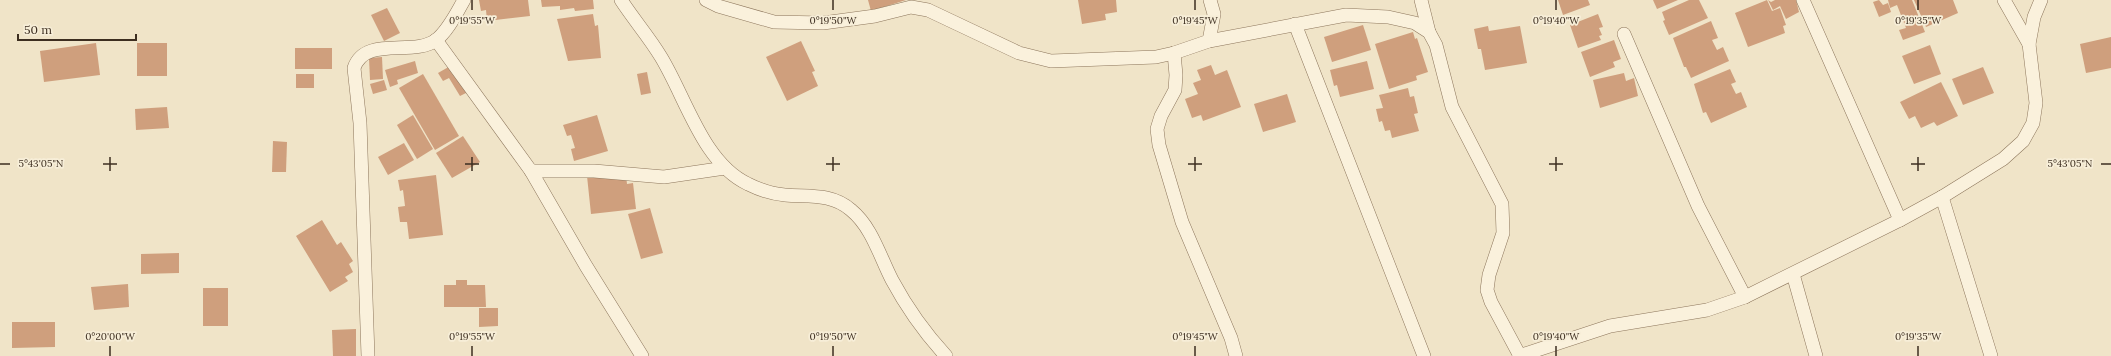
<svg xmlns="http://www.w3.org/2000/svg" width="2111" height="356" font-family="Lora,serif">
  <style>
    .building { fill: #cf9f7d }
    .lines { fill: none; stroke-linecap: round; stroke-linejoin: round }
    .street-casing { stroke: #8d765c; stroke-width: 14 }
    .street { stroke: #faf1dc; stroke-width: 13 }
    .ticks { fill: none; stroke: #3d2e20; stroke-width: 1.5 }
    .ticks-label { font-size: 10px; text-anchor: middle; fill: #3d2e20; stroke: #f7eed8; stroke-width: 3.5; stroke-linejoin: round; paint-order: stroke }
  </style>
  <rect width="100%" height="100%" fill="#f0e4c8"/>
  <g class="building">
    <polygon points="479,0 528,0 530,16 487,21 486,10 481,11"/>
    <polygon points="541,0 593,0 594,9 575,11 574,8 560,10 560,6 542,7"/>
    <polygon points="868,0 906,0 871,11"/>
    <polygon points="1078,0 1116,0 1117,12 1105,14 1106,20 1082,24"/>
    <polygon points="1558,0 1588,0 1590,5 1563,15"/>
    <polygon points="1653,0 1678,0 1657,9"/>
    <polygon points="1689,0 1699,0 1708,18 1669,35 1663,21 1665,20 1662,12"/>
    <polygon points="1767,0 1772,11 1780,8 1786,25 1783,26 1785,33 1748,47 1735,13"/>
    <polygon points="1768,0 1771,2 1775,0 1796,0 1799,12 1786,19 1780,6 1773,10"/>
    <polygon points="1879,0 1883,5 1888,3 1891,12 1879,17 1873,2"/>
    <polygon points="1888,0 1912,0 1925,32 1903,40 1899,30 1906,28 1897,5 1890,8"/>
    <polygon points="1914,0 1953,0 1958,13 1926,27"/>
    <polygon points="387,8 400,33 384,41 371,15"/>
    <polygon points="593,14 595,26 598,25 601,58 568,61 557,19"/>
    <polygon points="1598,14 1603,27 1599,28 1602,35 1599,36 1601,40 1578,48 1570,25"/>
    <polygon points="1711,21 1718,38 1712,40 1717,50 1723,47 1729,61 1691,78 1686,67 1684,67 1673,38"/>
    <polygon points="1363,25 1371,50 1332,62 1324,37"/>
    <polygon points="1488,26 1489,31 1520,26 1527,63 1485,70 1481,49 1478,49 1474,29"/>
    <polygon points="1413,32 1415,39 1417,38 1428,72 1416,76 1417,80 1389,89 1375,44"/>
    <polygon points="2111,37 2111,68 2086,73 2080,44"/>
    <polygon points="1614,40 1621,59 1613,62 1615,67 1590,77 1581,52"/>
    <polygon points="801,41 815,71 812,72 818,86 787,101 766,57"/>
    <polygon points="96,43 100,75 44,82 40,51"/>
    <rect x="137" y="43" width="30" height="33"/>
    <polygon points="1930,45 1941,74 1914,84 1902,56"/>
    <rect x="295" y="48" width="37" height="21"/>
    <polygon points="382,57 383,79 370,80 369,58"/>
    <polygon points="415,61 418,73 397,80 398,84 390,87 385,70"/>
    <polygon points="1367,61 1374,89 1340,97 1337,85 1334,86 1330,70"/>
    <polygon points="452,65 468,92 460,96 449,78 443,81 438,73"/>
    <polygon points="1211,65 1215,75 1227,70 1241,107 1203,121 1201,115 1192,118 1185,99 1198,94 1193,83 1201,80 1197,70"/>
    <polygon points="1983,67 1994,93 1963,105 1952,79"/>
    <polygon points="1730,69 1736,82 1731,84 1736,94 1741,92 1747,107 1711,123 1706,112 1703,113 1694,84"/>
    <polygon points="647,72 651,93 641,95 637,74"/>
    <polygon points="1624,73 1626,81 1634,78 1638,96 1600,108 1593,80"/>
    <rect x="296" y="74" width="18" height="14"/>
    <polygon points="423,74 459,136 435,150 399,88"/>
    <polygon points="384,80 387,90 373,94 370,84"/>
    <polygon points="1941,82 1958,116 1937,126 1934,122 1921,128 1915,116 1909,119 1900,102"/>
    <polygon points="1408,88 1410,97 1414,96 1418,113 1414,114 1419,131 1392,138 1390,130 1385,131 1382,121 1379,122 1376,109 1383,108 1379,95"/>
    <polygon points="1287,94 1296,122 1263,132 1254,104"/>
    <polygon points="167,107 169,128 136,130 135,109"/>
    <polygon points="413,115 433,149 417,159 397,125"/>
    <polygon points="597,115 608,151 574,161 571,149 575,148 571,135 567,136 563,125"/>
    <polygon points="463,136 480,162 452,178 436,153"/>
    <polygon points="273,141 287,142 286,172 272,172"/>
    <polygon points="404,143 414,160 388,175 378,157"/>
    <polygon points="436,175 443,235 409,239 407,222 400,222 398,207 405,206 403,190 400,191 398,180"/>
    <polygon points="626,175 627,184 633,183 636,209 591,214 587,176"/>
    <polygon points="650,208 663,253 641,259 628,214"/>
    <polygon points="322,220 337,245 341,242 353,261 349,264 353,272 345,277 348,281 330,292 296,236"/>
    <polygon points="179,253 179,273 141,274 141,254"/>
    <polygon points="456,280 467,280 467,285 485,285 486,307 444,307 444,285 456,285"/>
    <polygon points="128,284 129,307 94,310 91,287"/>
    <rect x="203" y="288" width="25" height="38"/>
    <polygon points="479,308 498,308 498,326 479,327"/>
    <polygon points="12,322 55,322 55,347 12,348"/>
    <polygon points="356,329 356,356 333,356 332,330"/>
  </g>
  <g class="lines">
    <defs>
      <g id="street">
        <path d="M621,0C634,20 649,37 661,57C686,98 703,163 748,184C760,190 772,194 785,195C809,197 832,193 851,210C872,227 880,257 892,280C907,308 924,332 946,356"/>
        <polyline points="706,0 718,6 774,22 823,23 875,16 911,7 928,10 1019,53 1051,61 1156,57 1174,53 1209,41 1346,15 1388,17 1415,23 1429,32 1436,45 1452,107 1502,204 1503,233 1489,275 1487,290 1491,302 1520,356"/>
        <polyline points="1421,0 1429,32"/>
        <polyline points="1803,0 1900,220"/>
        <polyline points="2004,0 2029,44"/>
        <polyline points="1295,24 1424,356"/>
        <polyline points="1624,34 1698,206 1745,297"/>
        <polyline points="436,40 531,171 586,266 642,356"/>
        <polyline points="1209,41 1214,14 1210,0"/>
        <polyline points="1174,53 1176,75 1175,90 1161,116 1157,129 1159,145 1182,222 1231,338 1236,356"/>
        <polyline points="531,171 594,171 664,177 725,168"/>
        <polyline points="1942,197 1991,356"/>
        <polyline points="1793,274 1816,356"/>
        <path d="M368,356L360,123L354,68C365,35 414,57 436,40C448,31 457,12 464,0"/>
        <polyline points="1519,356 1610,326 1707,310 1745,297 1900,220 1942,197 2003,159 2023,141 2033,123 2036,103 2029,44 2034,17 2041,0"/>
      </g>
    </defs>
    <use href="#street" class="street-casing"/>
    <use href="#street" class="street"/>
  </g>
  <path class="ticks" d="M472,0V10M833,0V10M1195,0V10M1556,0V10M1918,0V10M110,157V171M472,157V171M833,157V171M1195,157V171M1556,157V171M1918,157V171M0,164H10M103,164H117M465,164H479M826,164H840M1188,164H1202M1549,164H1563M1911,164H1925M2101,164H2111M110,346V356M472,346V356M833,346V356M1195,346V356M1556,346V356M1918,346V356"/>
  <g class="ticks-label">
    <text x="472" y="24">0°19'55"W</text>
    <text x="833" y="24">0°19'50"W</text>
    <text x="1195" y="24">0°19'45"W</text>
    <text x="1556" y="24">0°19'40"W</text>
    <text x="1918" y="24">0°19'35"W</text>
    <text x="41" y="167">5°43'05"N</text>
    <text x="2070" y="167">5°43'05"N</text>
    <text x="110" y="340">0°20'00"W</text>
    <text x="472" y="340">0°19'55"W</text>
    <text x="833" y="340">0°19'50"W</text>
    <text x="1195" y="340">0°19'45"W</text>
    <text x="1556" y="340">0°19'40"W</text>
    <text x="1918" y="340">0°19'35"W</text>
  </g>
  <path d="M18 34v6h118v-6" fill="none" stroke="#3d2e20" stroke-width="2"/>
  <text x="24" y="34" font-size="12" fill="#3d2e20" stroke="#f7eed8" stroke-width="3" paint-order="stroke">50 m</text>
</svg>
